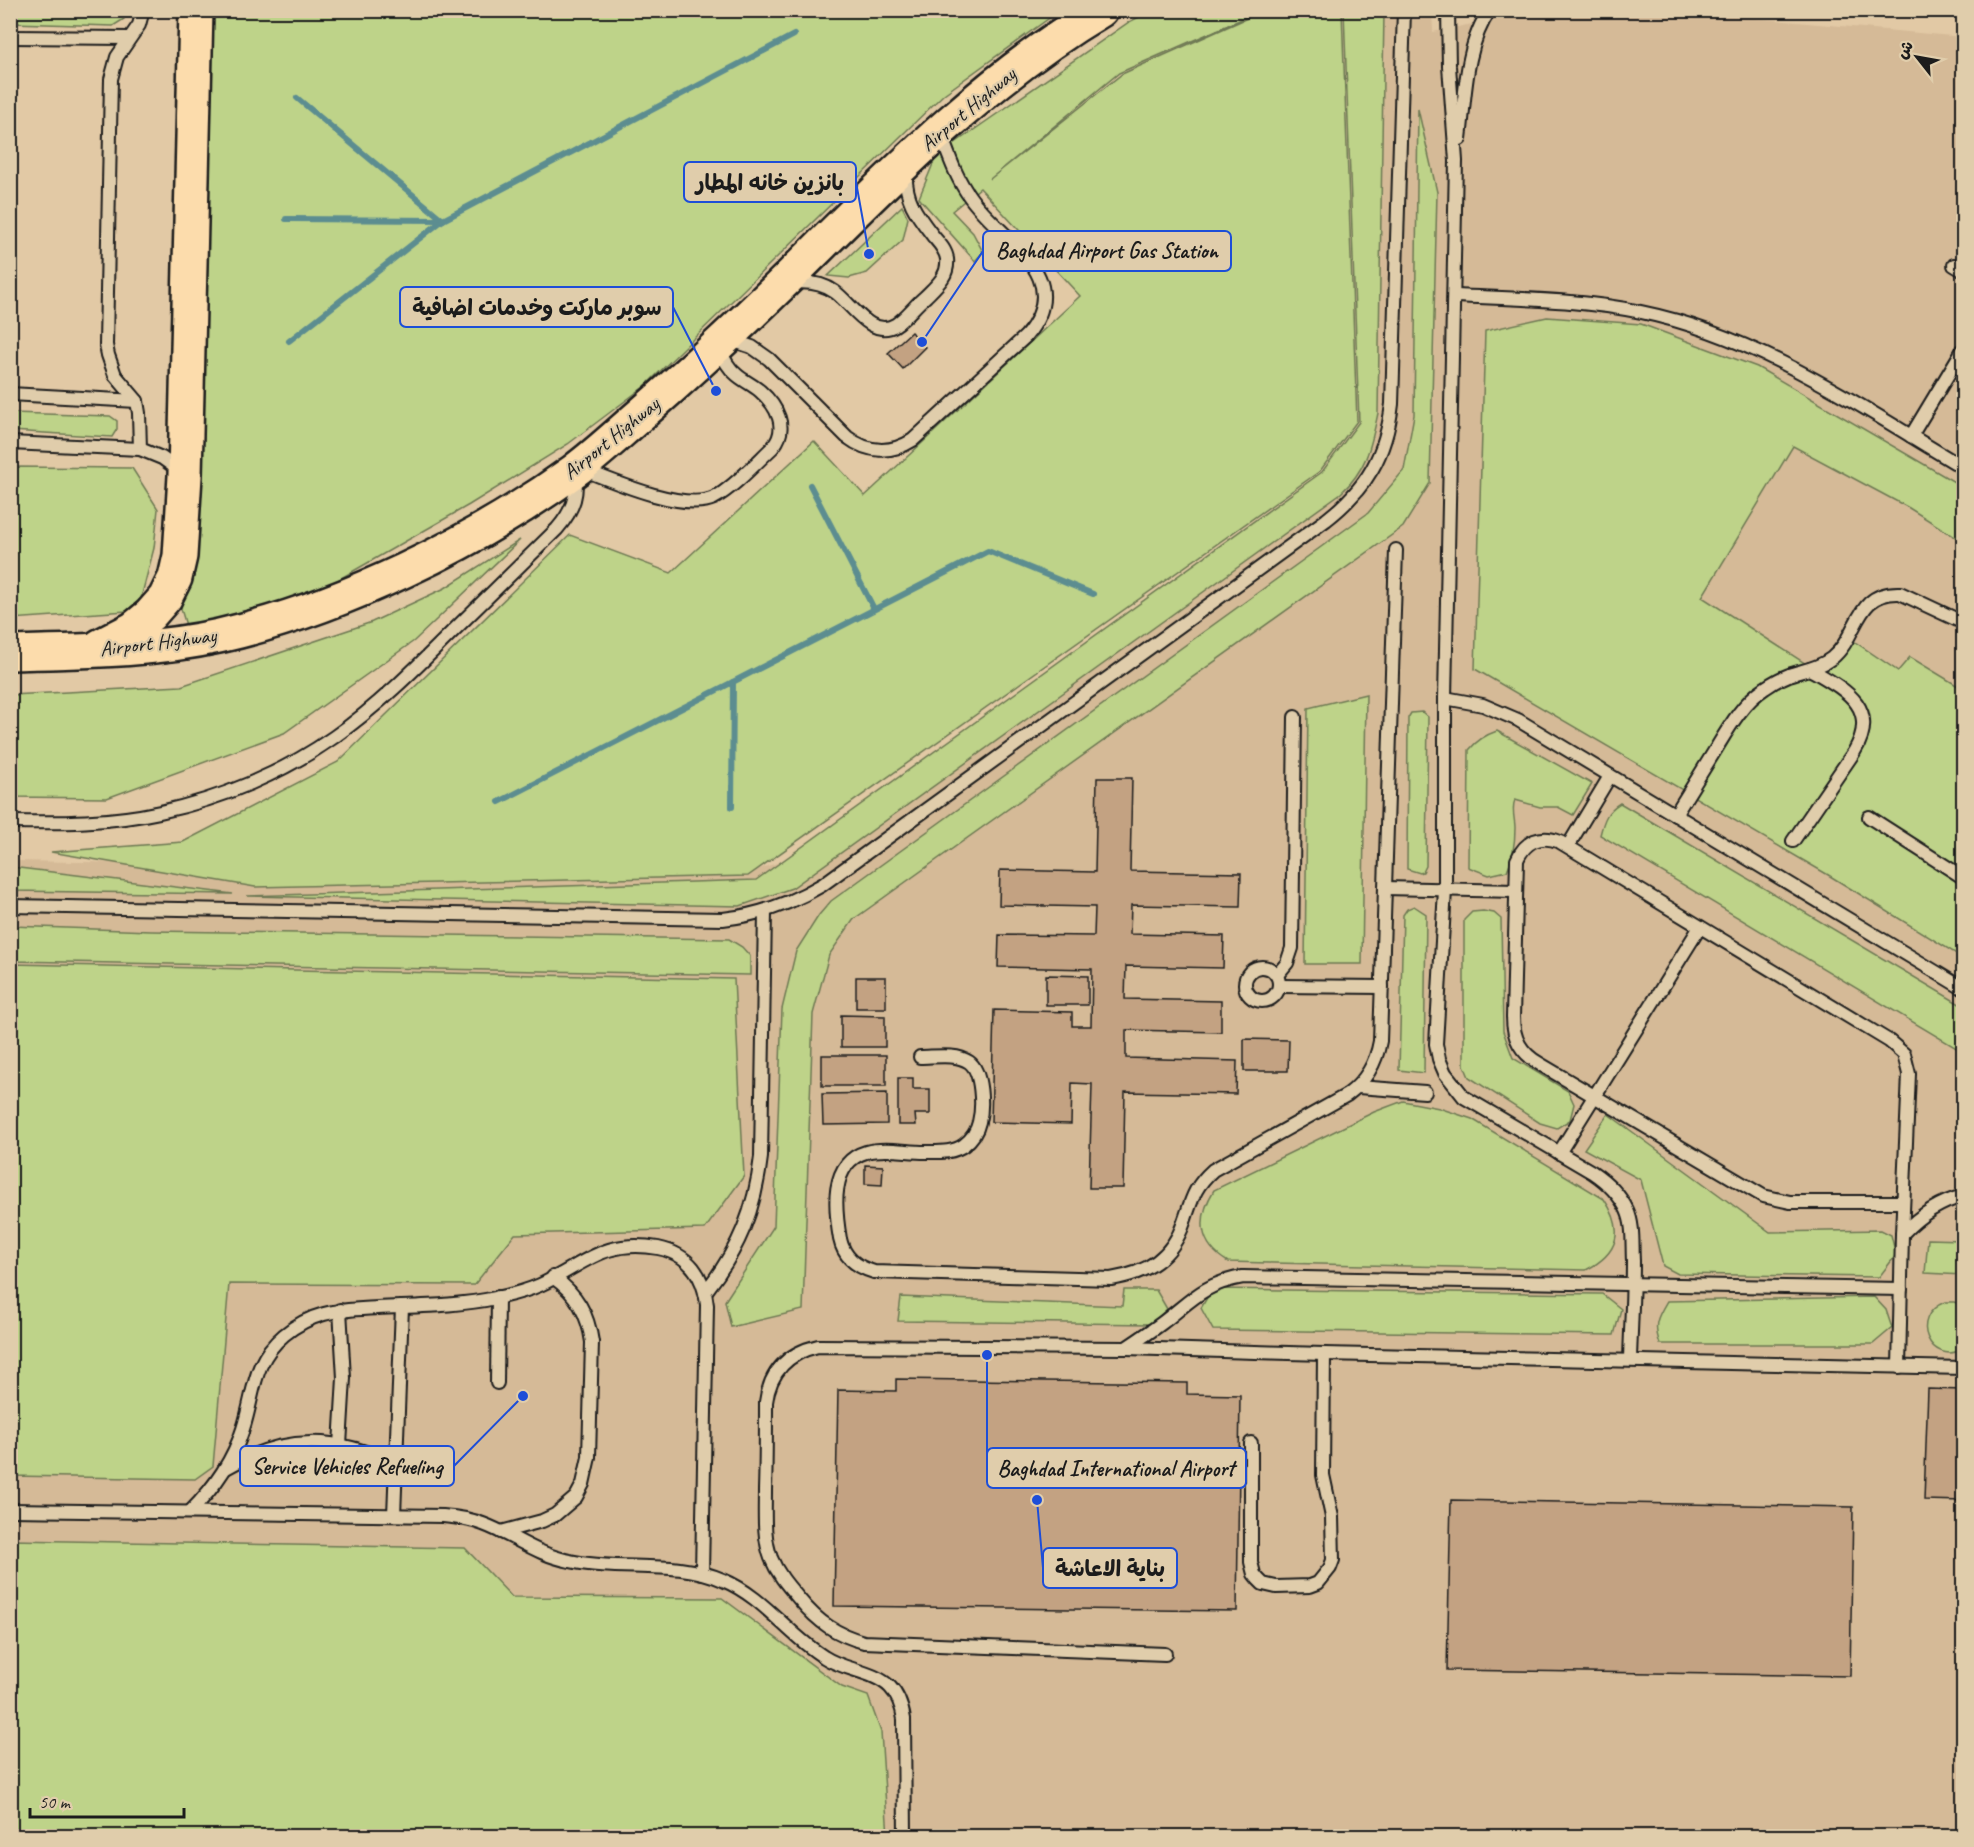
<svg xmlns="http://www.w3.org/2000/svg" width="1974" height="1847" font-family="Caveat,'Playpen Sans Arabic',sans-serif">
  <style>
    .built { fill: #d5ba97 }
    .green { fill: #bed389; stroke: #6d7852; stroke-width: 1.5 }
    .lines { fill: none; stroke-linecap: round; stroke-linejoin: round }
    .stream { stroke: #5c8d90; stroke-width: 6 }
    .building { fill: #c3a282; stroke: #1c1c1c; stroke-width: 1.5 }
    .lane-casing { stroke: #1c1c1c; stroke-width: 16 }
    .primary-casing { stroke: #1c1c1c; stroke-width: 38 }
    .lane { stroke: #e0cdab; stroke-width: 12 }
    .primary { stroke: #fcdcac; stroke-width: 33 }
    .labels { text-anchor: middle; dominant-baseline: central; stroke-width: 4.5; stroke-linejoin: round; paint-order: stroke }
    .street-label { font-size: 21px; fill: #1c1c1c; stroke: #e0cdab }
    .leader { fill: none; stroke: #1d4ed8; stroke-width: 2 }
    .callout-dot { fill: #1d4ed8; stroke: #e0cdab; stroke-width: 2 }
    .callout { fill: #e0cdab; stroke: #1d4ed8; stroke-width: 2 }
    .callout-label { font-size: 22px; text-anchor: middle; font-weight: bold; fill: #1c1c1c }
  </style>
  <rect width="100%" height="100%" fill="#e2c9a5"/>
  <filter id="ink" filterUnits="userSpaceOnUse"><feTurbulence type="fractalNoise" baseFrequency=".0167" numOctaves="2"/><feDisplacementMap in="SourceGraphic" scale="12" xChannelSelector="R" yChannelSelector="G"/><feConvolveMatrix kernelMatrix="1 2 1 2 8 2 1 2 1" color-interpolation-filters="sRGB"/></filter>
  <g filter="url(#ink)">
    <polygon class="built" points="1664,10 1963,37 1963,1836 11,1836 11,861 750,872 783,861 1358,449 1373,11 1432,11 1433,32 1516,15 1555,11"/>
    <g class="green">
      <polygon points="125,10 124,19 113,26 11,23 11,11"/>
      <polygon points="209,11 1059,11 944,94 645,386 568,444 469,505 322,589 188,632 181,609 191,552"/>
      <polygon points="1151,11 1260,11 1119,73 990,179 1122,74 1263,11 1342,11 1357,421 1320,471 748,876 255,887 51,852 183,842 338,762 570,535 671,573 814,441 865,496 1080,296 980,188 952,211 973,233 983,252 975,261 919,198 935,159 945,150 1129,22"/>
      <path d="M1344,11H1384L1378,413C1371,446 1367,469 1341,493L792,888L740,906L247,896L756,880L1322,472L1359,422Z"/>
      <polygon points="1418,109 1437,192 1430,483 1403,527 854,919 829,955 813,1014 803,1310 731,1327 725,1301 774,1226 782,1009 796,951 819,915 831,901 1368,513 1404,470 1414,415"/>
      <polygon points="902,206 908,218 903,240 867,273 849,278 828,276"/>
      <polygon points="1547,317 1641,324 1757,367 1963,487 1963,542 1909,508 1793,446 1702,597 1820,673 1849,638 1898,671 1910,657 1963,689 1963,958 1830,876 1475,669 1485,331"/>
      <polygon points="11,413 110,416 117,421 117,429 112,437 11,431"/>
      <polygon points="11,467 132,468 158,509 154,548 141,598 127,611 11,619"/>
      <polygon points="520,540 414,641 284,733 107,798 11,797 11,695 181,686 372,622 445,588"/>
      <polygon points="1366,694 1362,964 1305,964 1308,708"/>
      <polygon points="1422,712 1428,717 1426,866 1423,872 1420,873 1407,869 1408,718 1411,713"/>
      <path d="M1497,731L1592,784L1573,815L1558,807H1540L1515,800C1511,808 1515,819 1515,828C1515,843 1513,857 1507,871L1489,875L1468,867L1469,750C1477,740 1485,735 1497,731Z"/>
      <path d="M1620,803L1963,1006V1052L1600,835C1604,819 1607,811 1620,803Z"/>
      <polygon points="11,867 233,894 11,891"/>
      <polygon points="1414,906 1426,914 1424,1073 1399,1070 1403,915 1407,909"/>
      <polygon points="1483,911 1494,913 1501,919 1503,1031 1513,1058 1568,1091 1574,1104 1570,1120 1557,1128 1540,1123 1469,1077 1464,1065 1464,920 1472,912"/>
      <polygon points="11,926 151,931 729,939 742,947 750,956 750,975 11,961"/>
      <polygon points="11,964 734,979 744,1176 705,1229 515,1234 474,1285 229,1284 213,1466 195,1479 11,1476"/>
      <path d="M1403,1101L1439,1108L1472,1119L1604,1199C1625,1230 1619,1253 1586,1270L1228,1262C1198,1244 1197,1218 1214,1190L1374,1112Z"/>
      <polygon points="1608,1114 1770,1232 1881,1230 1891,1235 1896,1255 1879,1277 1678,1274 1663,1266 1641,1180 1584,1149"/>
      <polygon points="1928,1239 1963,1240 1963,1275 1925,1273"/>
      <polygon points="1212,1289 1602,1294 1621,1309 1614,1335 1213,1330 1201,1308"/>
      <polygon points="1124,1290 1156,1290 1167,1309 1152,1324 898,1321 901,1297 1122,1306"/>
      <path d="M1874,1297L1886,1310L1892,1328L1873,1344H1660C1653,1324 1657,1318 1667,1301Z"/>
      <path d="M1945,1302H1954L1963,1305V1349C1931,1367 1907,1317 1945,1302Z"/>
      <polygon points="11,1540 465,1548 512,1597 722,1598 842,1687 868,1696 881,1732 888,1836 11,1836"/>
    </g>
    <g class="lines">
      <g class="stream">
        <polyline points="297,98 443,220"/>
        <polyline points="286,219 442,220"/>
        <polyline points="289,341 443,220 794,35"/>
        <polyline points="810,485 874,609"/>
        <polyline points="499,802 988,551 1093,594"/>
        <polyline points="732,807 733,682"/>
      </g>
    </g>
    <g class="building">
      <polygon points="911,332 925,347 903,369 888,353"/>
      <polygon points="1097,778 1132,778 1130,871 1241,873 1240,907 1131,905 1130,934 1224,936 1223,968 1126,966 1125,999 1221,1001 1221,1032 1126,1030 1126,1058 1237,1061 1236,1094 1125,1092 1123,1188 1089,1188 1092,1084 1072,1083 1071,1124 991,1122 994,1010 1072,1012 1072,1026 1091,1026 1092,969 998,967 999,935 1094,936 1095,907 999,905 1000,870 1095,872"/>
      <polygon points="1046,975 1088,976 1088,1005 1046,1005"/>
      <rect x="856" y="977" width="30" height="31"/>
      <polygon points="841,1015 885,1016 885,1047 841,1047"/>
      <polygon points="1244,1039 1289,1040 1288,1071 1244,1071"/>
      <rect x="822" y="1055" width="64" height="31"/>
      <polygon points="898,1078 913,1078 913,1089 930,1089 930,1114 915,1114 916,1125 898,1125"/>
      <polygon points="887,1093 887,1124 823,1125 822,1094"/>
      <polygon points="865,1165 883,1166 882,1185 865,1184"/>
      <polygon points="896,1379 1187,1383 1187,1394 1240,1395 1237,1611 834,1606 838,1390 896,1391"/>
      <polygon points="1928,1389 1964,1390 1964,1501 1924,1500"/>
      <polygon points="1451,1500 1853,1507 1850,1676 1447,1670"/>
    </g>
    <g class="lines">
      <defs>
        <g id="lane">
          <path d="M1448,10L1449,66L1456,161L1445,698V890L1436,1044L1439,1059L1445,1073L1464,1097L1592,1172C1607,1182 1619,1193 1627,1210C1634,1225 1632,1244 1633,1261C1633,1294 1631,1326 1630,1359"/>
          <polyline points="10,37 129,38"/>
          <path d="M1460,139C1465,99 1465,44 1490,10"/>
          <polyline points="1954,265 1964,271"/>
          <path d="M791,283C807,281 822,283 835,292C851,303 871,339 895,325C906,318 915,305 925,297C936,286 949,276 947,259C946,250 939,243 933,236C917,215 904,199 906,171"/>
          <path d="M1455,296C1517,299 1579,299 1641,312C1759,336 1861,407 1964,468"/>
          <path d="M728,339L752,347L769,359L847,437C868,453 891,454 913,440L1026,336C1077,275 1001,241 970,197C956,178 949,156 941,135"/>
          <polyline points="10,394 137,401"/>
          <polyline points="1911,436 1964,348"/>
          <polyline points="10,443 140,449 162,458 180,471"/>
          <polyline points="140,449 139,413 137,401 115,375 108,355 106,345 111,79 117,57 139,25 143,10"/>
          <path d="M582,469C612,481 684,512 714,498C732,489 757,462 773,447C789,428 777,406 760,391C753,385 744,381 737,375C728,368 723,358 720,348"/>
          <polyline points="1445,698 1483,705 1518,720 1964,989"/>
          <path d="M1675,815C1688,794 1701,773 1714,752C1728,729 1742,703 1765,688C1772,683 1781,678 1789,675C1804,670 1819,668 1832,658C1859,636 1855,591 1900,593L1964,623"/>
          <polyline points="1869,817 1964,878"/>
          <path d="M10,822C61,823 110,823 160,812C221,799 283,773 334,737C377,707 413,671 450,634C486,599 521,564 557,529C571,513 580,495 574,474"/>
          <path d="M1793,841L1854,752C1881,707 1844,689 1810,669"/>
          <polyline points="1568,846 1610,776"/>
          <polyline points="1385,888 1516,891"/>
          <path d="M10,906L723,919C759,915 790,904 822,885L1326,520C1367,488 1386,455 1392,404L1404,10"/>
          <circle cx="1262" cy="984" r="17"/>
          <polyline points="1277,975 1287,963 1292,948 1295,717"/>
          <polyline points="1279,986 1382,987"/>
          <path d="M920,1057C935,1057 956,1053 969,1062C982,1071 983,1107 979,1122C977,1131 972,1139 964,1145C953,1153 939,1152 925,1152C907,1152 884,1147 866,1152C829,1163 835,1210 840,1239C844,1258 857,1267 874,1272L1111,1279C1147,1273 1172,1258 1184,1222C1192,1199 1194,1187 1213,1170L1347,1095C1366,1081 1376,1064 1380,1041L1396,550"/>
          <polyline points="1358,1087 1425,1092"/>
          <polyline points="1559,1153 1700,927"/>
          <path d="M1902,1234C1919,1216 1939,1202 1964,1196"/>
          <path d="M706,1291C739,1249 755,1210 761,1157L765,912"/>
          <polyline points="340,1310 344,1378 340,1445"/>
          <path d="M1126,1348C1138,1340 1150,1332 1162,1323C1192,1300 1203,1284 1243,1277L1901,1289"/>
          <path d="M1899,1367L1902,1234L1909,1074L1904,1054L1889,1041L1560,842C1541,834 1525,841 1517,860L1513,1017C1513,1039 1521,1053 1540,1064L1763,1196L1790,1202H1903"/>
          <polyline points="497,1383 498,1297"/>
          <polyline points="1251,1443 1251,1562 1254,1574 1258,1579 1263,1584 1276,1587 1310,1586 1318,1583 1330,1568 1333,1560 1332,1517 1323,1475 1324,1354"/>
          <path d="M226,1468C284,1435 337,1435 396,1465"/>
          <path d="M10,1510L443,1516C456,1517 470,1519 483,1524C513,1535 537,1555 570,1561C620,1572 676,1559 723,1580C764,1597 788,1635 824,1657C843,1670 874,1671 890,1687C899,1696 902,1707 904,1719L905,1836"/>
          <path d="M190,1512C214,1488 233,1461 243,1429C255,1392 252,1362 284,1335C296,1325 309,1318 324,1314C342,1309 360,1309 378,1308C418,1306 457,1306 496,1298C511,1295 526,1291 540,1285C584,1265 604,1238 658,1248C689,1254 704,1276 707,1305L702,1573"/>
          <polyline points="394,1515 402,1307"/>
          <path d="M501,1532L542,1521L555,1515L576,1497L583,1484L589,1457L592,1342C588,1314 577,1294 553,1277"/>
          <path d="M1165,1654L864,1642C837,1635 818,1622 800,1600C789,1587 778,1575 771,1558C763,1537 765,1513 765,1490C766,1461 766,1431 766,1402C770,1371 788,1353 818,1346L1126,1348L1324,1354L1964,1368"/>
        </g>
        <g id="primary">
          <polyline points="100,646 133,629 150,615 165,598 175,578 180,556 185,476 196,10"/>
          <path d="M10,653C79,651 152,651 219,636C339,609 475,543 574,471C597,454 618,434 639,416C690,372 740,325 788,278C886,181 982,81 1101,10"/>
        </g>
      </defs>
      <use href="#lane" class="lane-casing"/>
      <use href="#primary" class="primary-casing"/>
      <use href="#lane" class="lane"/>
      <use href="#primary" class="primary"/>
    </g>
  </g>
  <g class="labels">
    <g class="street-label">
      <text transform="translate(968 109) rotate(-40)">Airport Highway</text>
      <text transform="translate(611 438) rotate(-39)">Airport Highway</text>
      <text transform="translate(158 642) rotate(-7)">Airport Highway</text>
    </g>
  </g>
  <path class="leader" d="M869 254L856 182M922 342L983 251M716 391L673 307M523 1396L454 1466M987 1355L987 1468M1037 1500L1043 1568"/>
  <g class="callout-dot">
    <circle cx="869" cy="254" r="6"/>
    <circle cx="922" cy="342" r="6"/>
    <circle cx="716" cy="391" r="6"/>
    <circle cx="523" cy="1396" r="6"/>
    <circle cx="987" cy="1355" r="6"/>
    <circle cx="1037" cy="1500" r="6"/>
  </g>
  <g class="callout">
    <rect x="684" y="162" width="172" height="40" rx="6"/>
    <rect x="983" y="231" width="248" height="40" rx="6"/>
    <rect x="400" y="287" width="273" height="40" rx="6"/>
    <rect x="240" y="1446" width="214" height="40" rx="6"/>
    <rect x="987" y="1448" width="259" height="40" rx="6"/>
    <rect x="1043" y="1548" width="134" height="40" rx="6"/>
  </g>
  <g class="callout-label">
    <text x="770" y="190">بانزين خانه المطار</text>
    <text x="1107" y="258">Baghdad Airport Gas Station</text>
    <text x="537" y="315">سوبر ماركت وخدمات اضافية</text>
    <text x="347" y="1474">Service Vehicles Refueling</text>
    <text x="1116" y="1476">Baghdad International Airport</text>
    <text x="1110" y="1576">بناية الاعاشة</text>
  </g>
  <rect width="1974" height="1847" fill="none" stroke="#e0cdab" stroke-width="36"/>
  <rect x="18" y="18" width="1938" height="1811" fill="none" stroke="#1c1c1c" stroke-width="2" filter="url(#ink)"/>
  <g transform="translate(1917 57) rotate(301)" stroke="#e0cdab" stroke-width="4.5" paint-order="stroke">
  <path d="M0-4.5L10 22L0 15L-10 22Z" fill="#1c1c1c"/>
  <text y="-9" font-size="16" font-weight="bold" text-anchor="middle" fill="#1c1c1c">ش</text>
  </g>
  <path d="M30 1808v9h154v-9" fill="none" stroke="#1c1c1c" stroke-width="3"/>
  <text x="39" y="1808" font-size="18" fill="#1c1c1c" stroke="#e0cdab" stroke-width="4.5" paint-order="stroke">50 m</text>
</svg>
